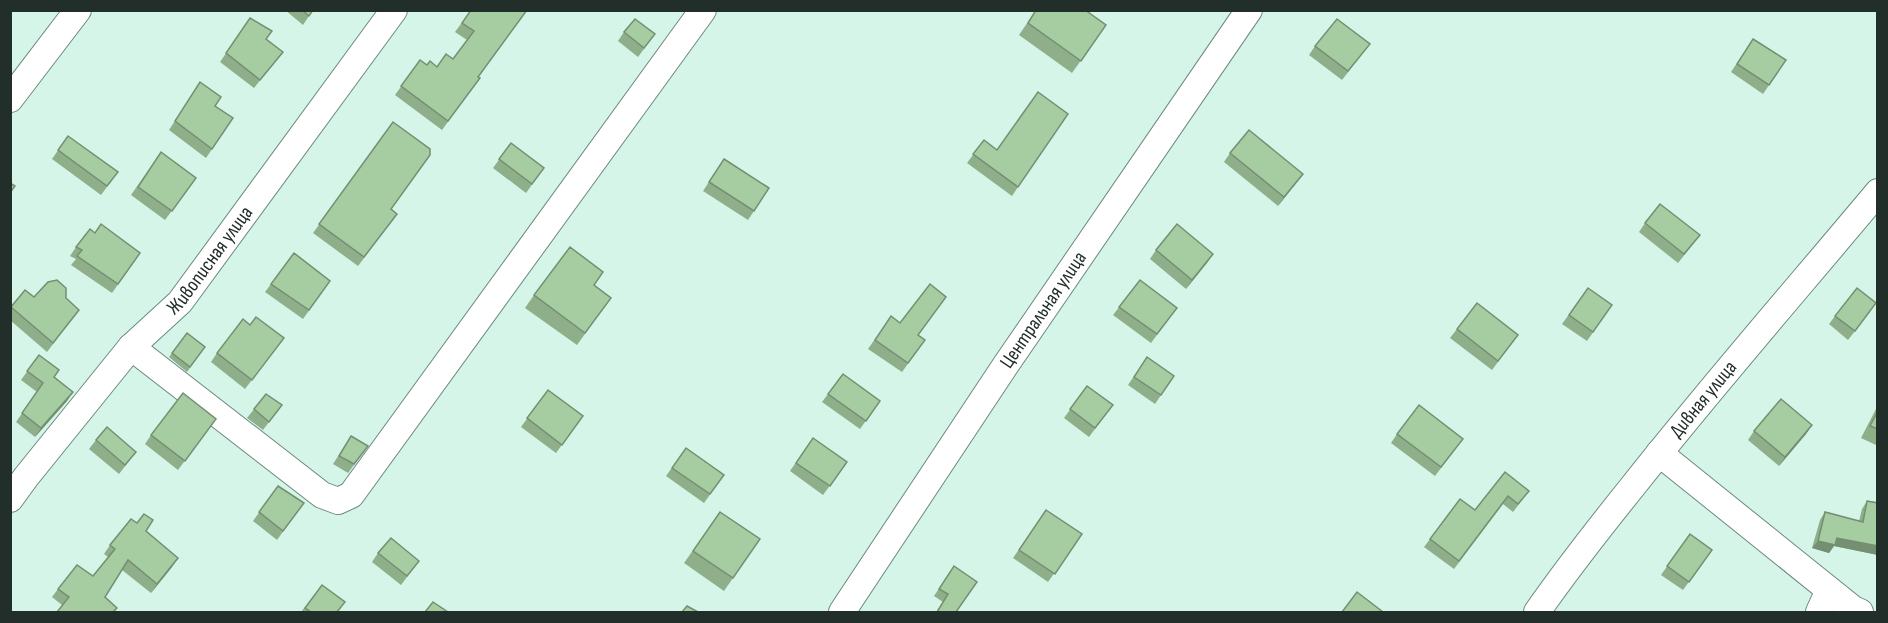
<svg xmlns="http://www.w3.org/2000/svg" width="1888" height="623" font-family="'Sofia Sans Condensed',sans-serif">
  <style>
    .lines { fill: none; stroke-linecap: round; stroke-linejoin: round }
    .minor-casing { stroke: #6d897f; stroke-width: 28 }
    .minor { stroke: #fff; stroke-width: 26 }
    .wall { fill: #8faf8a }
    .shaded-wall { fill: #748f71 }
    .building { fill: #a6cca1; stroke: #748f71; stroke-width: 1.5 }
    .labels { text-anchor: middle; dominant-baseline: central; stroke-width: 5; stroke-linejoin: round; paint-order: stroke }
    .street-label { font-size: 20px; fill: #222e2a; stroke: #d5f5e9 }
  </style>
  <rect width="100%" height="100%" fill="#d5f5e9"/>
  <g class="lines">
    <defs>
      <g id="minor">
        <polyline points="10,99 78,10"/>
        <polyline points="131,347 322,495 338,501 351,495 703,10"/>
        <polyline points="1659,453 1853,609 1860,612"/>
        <path id="s1" d="M10,499L26,477L131,347L180,302L394,10"/>
        <path id="s2" d="M842,612L1005,366L1249,10"/>
        <path id="s3" d="M1537,612C1567,569 1600,527 1633,486C1712,386 1796,290 1878,192"/>
        <polyline points="1819,612 1829,590"/>
      </g>
    </defs>
    <use href="#minor" class="minor-casing"/>
    <use href="#minor" class="minor"/>
  </g>
  <g class="wall">
    <polygon points="285,10 313,10 303,25"/>
    <polygon points="471,10 527,10 478,77 480,78 442,130 395,95 420,60 427,65 437,67 453,59 467,40 455,32"/>
    <polygon points="1036,10 1106,25 1072,73 1019,35"/>
    <polygon points="250,18 266,39 283,52 254,88 220,62"/>
    <polygon points="624,32 655,34 638,57 618,41"/>
    <polygon points="1753,39 1786,60 1763,94 1731,72"/>
    <polygon points="1370,44 1342,80 1309,55 1315,46"/>
    <polygon points="200,82 215,106 233,118 206,158 169,130"/>
    <polygon points="393,122 391,209 397,214 358,266 313,233"/>
    <polygon points="68,136 118,172 101,195 52,159"/>
    <polygon points="984,140 1018,187 1012,196 967,163"/>
    <polygon points="511,143 544,168 526,193 493,168"/>
    <polygon points="161,152 196,178 165,220 131,195"/>
    <polygon points="1230,153 1297,182 1278,206 1224,162"/>
    <polygon points="724,159 754,211 748,220 703,191"/>
    <polygon points="1645,223 1694,243 1678,263 1639,232"/>
    <polygon points="95,233 140,253 112,293 71,265 76,259 70,256 76,247"/>
    <polygon points="1156,250 1213,254 1186,289 1150,259"/>
    <polygon points="1140,280 1177,308 1151,343 1113,315"/>
    <polygon points="330,281 303,319 265,292 271,284"/>
    <polygon points="594,285 611,298 577,345 525,308 534,295"/>
    <polygon points="1588,288 1612,305 1587,341 1562,324"/>
    <polygon points="25,290 34,297 66,298 79,310 47,352 10,320 10,307"/>
    <polygon points="1870,312 1848,340 1829,324 1835,316"/>
    <polygon points="891,316 925,340 902,372 868,349"/>
    <polygon points="250,325 284,338 245,389 211,362 217,353"/>
    <polygon points="1457,329 1518,335 1492,370 1450,338"/>
    <polygon points="187,333 205,347 187,372 169,357"/>
    <polygon points="39,355 54,377 73,392 67,401 35,437 16,422 37,392 21,380"/>
    <polygon points="1147,357 1174,376 1155,404 1128,385"/>
    <polygon points="1087,386 1113,405 1089,437 1064,418"/>
    <polygon points="548,390 583,416 556,453 521,427"/>
    <polygon points="828,394 880,401 860,429 822,402"/>
    <polygon points="282,405 263,430 247,418 254,409"/>
    <polygon points="1878,405 1878,446 1861,438"/>
    <polygon points="1812,425 1806,434 1779,466 1748,440 1754,431"/>
    <polygon points="210,427 178,470 145,444 151,435"/>
    <polygon points="1397,434 1463,439 1435,476 1391,443"/>
    <polygon points="351,436 368,446 348,473 333,464"/>
    <polygon points="813,438 847,462 823,495 790,471"/>
    <polygon points="96,440 130,460 119,474 89,449"/>
    <polygon points="686,448 724,475 704,503 666,476"/>
    <polygon points="1505,472 1523,499 1513,512 1503,504 1454,569 1424,547 1460,499 1475,510"/>
    <polygon points="278,486 304,503 277,540 253,521"/>
    <polygon points="1867,501 1878,555 1834,546 1829,553 1812,548 1820,520 1825,512 1859,521 1862,509"/>
    <polygon points="1046,510 1082,534 1048,582 1013,558"/>
    <polygon points="720,512 760,539 724,591 684,563"/>
    <polygon points="146,531 172,567 151,593 122,570 62,605 52,597 58,589 93,576 108,557 104,554 110,545"/>
    <polygon points="1690,534 1712,550 1683,590 1661,575"/>
    <polygon points="378,553 419,561 401,585 372,562"/>
    <polygon points="954,566 956,612 936,612 943,602 934,596"/>
    <polygon points="322,585 337,612 301,612"/>
  </g>
  <g class="shaded-wall">
    <polygon points="1303,174 1297,182 1278,206 1284,197"/>
    <polygon points="1213,254 1207,263 1186,289 1192,280"/>
    <polygon points="73,392 67,401 35,437 41,428"/>
    <polygon points="1812,425 1806,434 1779,466 1785,457"/>
    <polygon points="1837,538 1878,546 1878,555 1834,546 1829,553 1812,548 1818,541"/>
    <polygon points="178,558 172,567 151,593 157,584"/>
  </g>
  <g class="building">
    <polygon points="302,10 313,10 309,16"/>
    <polygon points="471,10 527,10 478,77 480,78 448,121 401,86 420,60 427,65 430,61 437,67 446,54 453,59 474,31 462,23"/>
    <polygon points="1036,10 1085,10 1106,25 1081,61 1028,23"/>
    <polygon points="250,18 272,31 266,39 283,52 260,80 226,53"/>
    <polygon points="635,19 655,34 644,48 624,32"/>
    <polygon points="1337,19 1370,44 1348,71 1315,46"/>
    <polygon points="1753,39 1786,60 1769,85 1737,64"/>
    <polygon points="200,82 221,97 215,106 233,118 212,149 175,121"/>
    <polygon points="1038,92 1068,114 1018,187 973,154 984,140 997,150"/>
    <polygon points="393,122 430,149 430,155 391,209 397,214 364,257 319,224"/>
    <polygon points="1249,130 1303,174 1284,197 1230,153"/>
    <polygon points="68,136 118,172 107,186 58,150"/>
    <polygon points="511,143 544,168 532,184 499,159"/>
    <polygon points="161,152 196,178 172,211 138,187"/>
    <polygon points="724,159 769,188 754,211 709,182"/>
    <polygon points="10,183 15,186 10,193"/>
    <polygon points="1660,204 1700,235 1684,254 1645,223"/>
    <polygon points="101,224 140,253 118,284 77,256 82,250 76,247 90,229 95,233"/>
    <polygon points="1177,224 1213,254 1192,280 1156,250"/>
    <polygon points="570,247 603,272 594,285 611,298 585,333 534,295"/>
    <polygon points="294,253 330,281 309,310 271,284"/>
    <polygon points="57,280 66,288 66,298 79,310 53,343 11,307 25,290 34,297 48,282"/>
    <polygon points="1140,280 1177,308 1157,334 1119,307"/>
    <polygon points="930,284 946,297 918,335 925,340 908,363 875,340 891,316 900,323"/>
    <polygon points="1588,288 1612,305 1593,332 1569,315"/>
    <polygon points="1857,288 1876,303 1855,331 1835,316"/>
    <polygon points="1477,303 1518,335 1498,361 1457,329"/>
    <polygon points="256,317 284,338 252,380 217,353 243,319 250,325"/>
    <polygon points="187,333 205,347 190,367 172,353"/>
    <polygon points="39,355 59,370 54,377 73,392 41,428 22,413 43,383 27,371"/>
    <polygon points="1147,357 1174,376 1161,395 1134,377"/>
    <polygon points="843,374 880,401 866,421 828,394"/>
    <polygon points="1087,386 1113,405 1095,428 1070,409"/>
    <polygon points="548,390 583,416 562,445 527,418"/>
    <polygon points="183,393 216,419 185,461 151,435"/>
    <polygon points="266,394 282,405 269,422 254,409"/>
    <polygon points="1781,399 1812,425 1785,457 1754,431"/>
    <polygon points="1419,405 1463,439 1441,467 1397,434"/>
    <polygon points="1878,411 1878,429 1870,426"/>
    <polygon points="107,427 136,452 125,465 96,440"/>
    <polygon points="351,436 368,446 354,464 339,456"/>
    <polygon points="813,438 847,462 830,486 796,463"/>
    <polygon points="686,448 724,475 710,494 672,468"/>
    <polygon points="1505,472 1529,491 1518,504 1508,496 1459,561 1430,539 1460,499 1475,510"/>
    <polygon points="278,486 304,503 283,531 259,512"/>
    <polygon points="1867,501 1878,503 1878,546 1837,538 1835,545 1818,541 1825,512 1863,522"/>
    <polygon points="1046,510 1082,534 1055,574 1019,550"/>
    <polygon points="720,512 760,539 733,578 693,551"/>
    <polygon points="144,514 153,520 146,531 178,558 157,584 128,560 105,597 117,608 113,612 57,612 69,597 58,589 77,565 93,576 115,549 110,545 131,519 137,523"/>
    <polygon points="1690,534 1712,550 1689,582 1667,566"/>
    <polygon points="391,538 419,561 407,576 378,553"/>
    <polygon points="954,566 977,582 956,612 937,612 948,594 939,589"/>
    <polygon points="322,585 345,602 337,612 311,612 305,608"/>
    <polygon points="1357,592 1383,612 1342,612"/>
    <polygon points="433,602 448,612 425,612"/>
    <polygon points="687,606 698,612 682,612"/>
  </g>
  <g class="labels">
    <g class="street-label">
      <text stroke="none"><textPath href="#s1" startOffset="312">Живописная улица</textPath></text>
      <text stroke="none"><textPath href="#s2" startOffset="363">Центральная улица</textPath></text>
      <text stroke="none"><textPath href="#s3" startOffset="270">Дивная улица</textPath></text>
    </g>
  </g>
  <rect width="1888" height="623" fill="none" stroke="#222e2a" stroke-width="24"/>
</svg>
